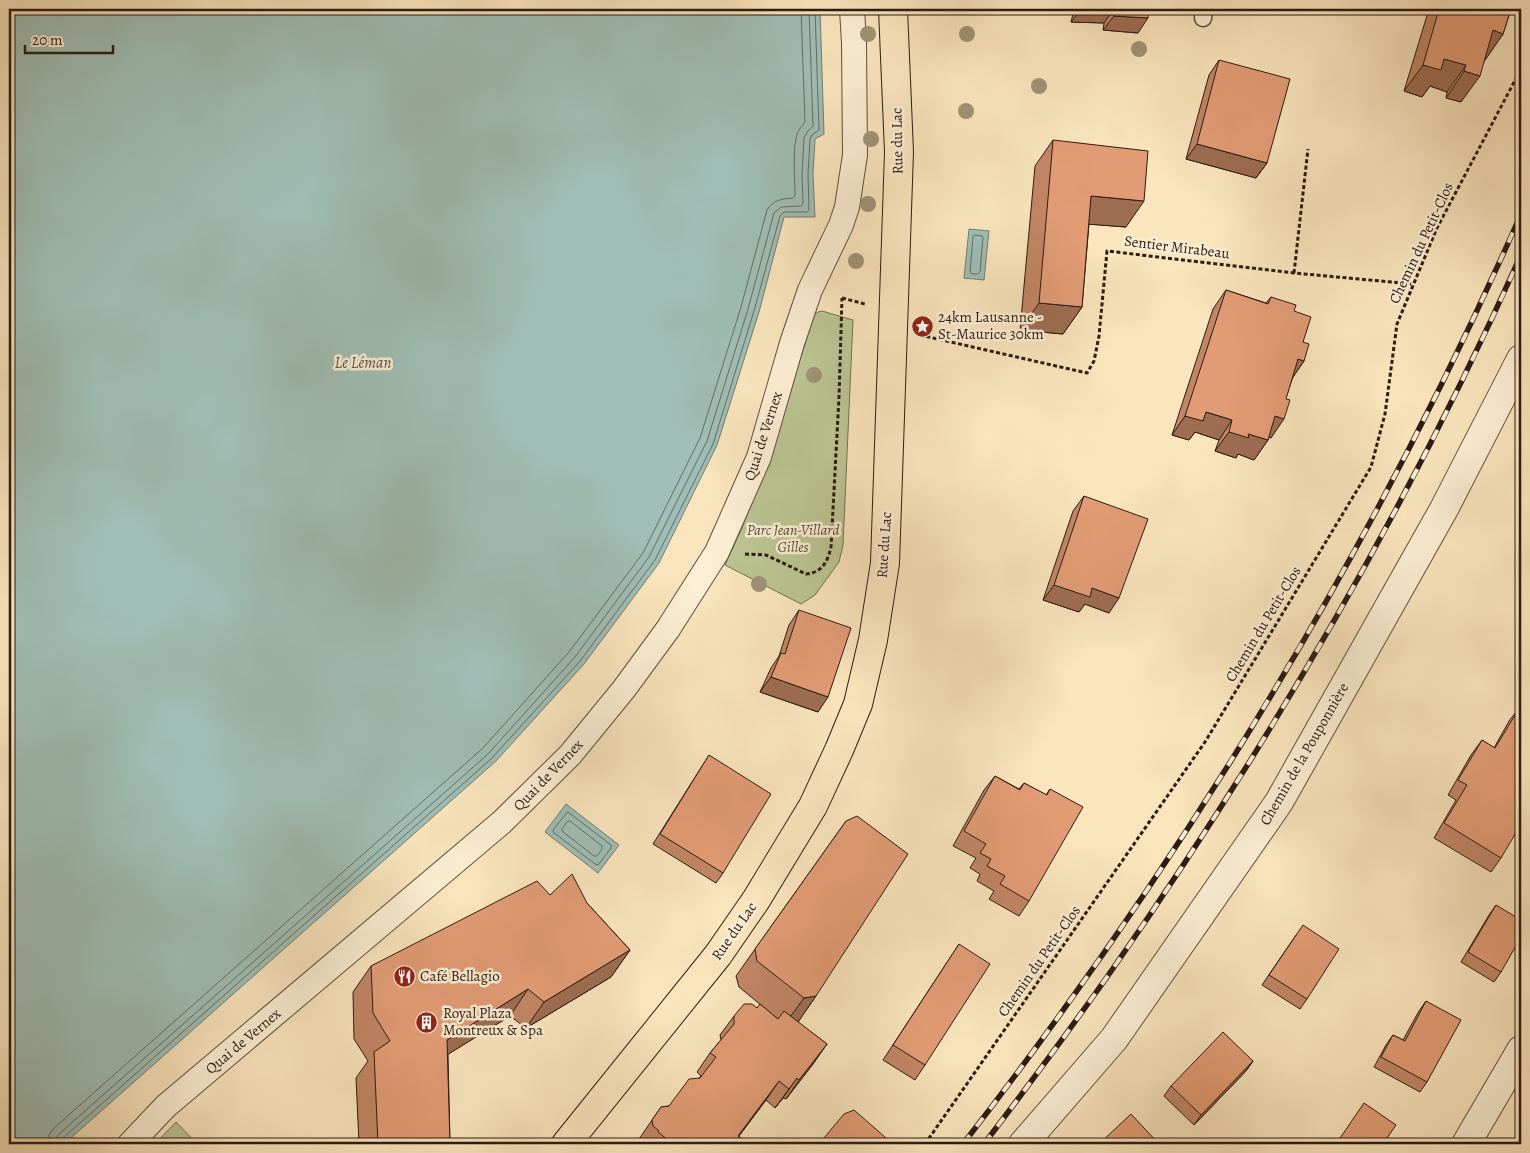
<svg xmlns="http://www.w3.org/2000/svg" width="1530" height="1153" font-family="Alegreya,serif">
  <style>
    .green { fill: #bbc593; stroke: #737054 }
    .water { fill: #9fbeb5; stroke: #717d75 }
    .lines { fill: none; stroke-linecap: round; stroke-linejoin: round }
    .shore { stroke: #656c65; stroke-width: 1 }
    .service-casing { stroke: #5f4e3f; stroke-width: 19 }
    .pedestrian-casing { stroke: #5f4e3f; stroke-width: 26 }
    .minor-casing { stroke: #5f4e3f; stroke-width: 30 }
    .primary-casing { stroke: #2b1b15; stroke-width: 30 }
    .path { stroke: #2b1b15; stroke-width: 3; stroke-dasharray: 4 2.5; stroke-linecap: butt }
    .service { stroke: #fceed4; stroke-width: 16 }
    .pedestrian { stroke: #fceed4; stroke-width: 24 }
    .minor { stroke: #fceed4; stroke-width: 28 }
    .primary { stroke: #fae5bd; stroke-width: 28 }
    .rail-casing { stroke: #2b1b15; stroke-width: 5.5 }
    .rail { stroke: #fceed4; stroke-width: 4; stroke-dasharray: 11; stroke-linecap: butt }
    .tree { fill: #a09276 }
    .wall { fill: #c28665; stroke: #2b1b15 }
    .shaded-wall { fill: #9e6d52; stroke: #2b1b15 }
    .building { fill: #e29c75; stroke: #2b1b15 }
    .labels { text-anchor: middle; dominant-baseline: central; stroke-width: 5; stroke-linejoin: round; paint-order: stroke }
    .street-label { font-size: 15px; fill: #2b1b15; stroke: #fceed4 }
    .poi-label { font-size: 15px; fill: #2b1b15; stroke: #fceed4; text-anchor: start }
    .park-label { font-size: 15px; font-style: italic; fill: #564e3b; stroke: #fceed4 }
    .water-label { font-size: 16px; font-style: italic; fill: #54544d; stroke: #fceed4 }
  </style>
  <rect width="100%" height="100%" fill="#fae5bd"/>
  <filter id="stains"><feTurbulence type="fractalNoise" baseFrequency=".004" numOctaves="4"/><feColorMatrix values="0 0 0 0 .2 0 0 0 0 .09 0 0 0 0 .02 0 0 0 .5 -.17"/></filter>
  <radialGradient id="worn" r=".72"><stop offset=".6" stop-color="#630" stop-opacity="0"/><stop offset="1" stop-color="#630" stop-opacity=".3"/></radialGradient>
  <g class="green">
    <polygon points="822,311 853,320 843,545 839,562 815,595 801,604 725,565 742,528 769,459 814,315 818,312"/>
    <polygon points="176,1122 197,1144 155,1144"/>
  </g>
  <g class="water">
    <polygon points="9,9 820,9 824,134 815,139 813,174 815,217 784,217 759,312 717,445 659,563 584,664 496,761 64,1144 9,1144"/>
    <polygon points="969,229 989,231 984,280 964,278"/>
    <polygon points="566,804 619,845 598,873 545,832"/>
  </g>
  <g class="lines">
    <g class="shore">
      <polygon points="975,235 982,236 983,238 980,272 978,274 972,274 970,272 973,237"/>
      <polygon points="568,812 611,845 611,848 598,865 595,864 553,832 554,829"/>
      <polygon points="570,821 602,846 602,849 597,856 594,856 562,831 562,829 567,822"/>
      <path d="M48,1144L49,1135L54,1128L483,748L569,652L643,553L700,438L741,307L767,210C773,200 781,199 793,198L795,196C795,181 792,144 798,132C800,128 803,125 805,122L801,9"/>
      <polyline points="55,1144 56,1138 59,1134 488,754 575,657 649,557 707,441 748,309 774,213 781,207 801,206 803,204 802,174 804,138 807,132 813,126 809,9"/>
      <polyline points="61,1144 63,1138 492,758 580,661 655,560 713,444 754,311 780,216 784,212 807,212 809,210 808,174 810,139 812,135 819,130 815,9"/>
    </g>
    <defs>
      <polyline id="service" points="1203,18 1204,9"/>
      <polyline id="pedestrian" points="130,1144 166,1106 502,822 570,755 624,689 668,629 717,552 759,457 792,343 810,290 841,225 847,207 855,155 854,43 852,9"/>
      <g id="minor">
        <polyline points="1023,1144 1114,1039 1279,802 1444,509 1521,359"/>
        <polyline points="1466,1144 1521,1050"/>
      </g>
      <polyline id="primary" points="566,1144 718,955 756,900 813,806 839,750 858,704 873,640 885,563 899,152 893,9"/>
    </defs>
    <use href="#service" class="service-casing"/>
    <use href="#pedestrian" class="pedestrian-casing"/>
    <use href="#minor" class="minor-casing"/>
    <use href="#primary" class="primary-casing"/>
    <g class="path">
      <polyline points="1294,273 1308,149"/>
      <polyline points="842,298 865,304"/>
      <polyline points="920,335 1087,373 1094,361 1099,336 1107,251 1294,273 1413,284"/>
      <path d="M745,554L766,555L806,574C822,573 828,561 831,547L839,397L842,298"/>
      <polyline points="925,1144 1205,742 1371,467 1385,414 1397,324 1437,228 1521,69"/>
    </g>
    <use href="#service" class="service"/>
    <use href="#pedestrian" class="pedestrian"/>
    <use href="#minor" class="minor"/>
    <use href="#primary" class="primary"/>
    <defs>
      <g id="rail">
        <path d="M963,1144C1185,858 1375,546 1521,214"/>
        <path d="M984,1144C1028,1086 1072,1027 1114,967C1270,743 1409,505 1521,255"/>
      </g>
    </defs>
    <use href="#rail" class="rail-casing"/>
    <use href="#rail" class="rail"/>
  </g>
  <g class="tree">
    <circle cx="868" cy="34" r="8"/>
    <circle cx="967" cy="34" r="8"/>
    <circle cx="1139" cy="49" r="8"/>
    <circle cx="1039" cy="86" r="8"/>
    <circle cx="966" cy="111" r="8"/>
    <circle cx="871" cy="139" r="8"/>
    <circle cx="868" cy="204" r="8"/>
    <circle cx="856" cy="261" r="8"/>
    <circle cx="814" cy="375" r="8"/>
    <circle cx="759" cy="584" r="8"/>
  </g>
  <g class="wall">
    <polygon points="1035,9 1149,9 1138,33 1103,30 1104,23 1071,22 1073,14 1035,10"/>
    <polygon points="1429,9 1511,9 1503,34 1485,60 1461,102 1446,98 1447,92 1430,86 1422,97 1404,91"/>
    <polygon points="1219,60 1267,163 1256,178 1186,159 1209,75"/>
    <polygon points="1053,140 1126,227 1089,224 1082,307 1063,334 1020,330 1035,166"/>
    <polygon points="1226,290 1266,303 1271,297 1294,311 1303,342 1304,361 1293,377 1271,438 1269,437 1268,440 1254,460 1238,454 1236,458 1215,451 1219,440 1195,432 1189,440 1172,435 1213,309"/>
    <polygon points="1084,496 1109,613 1085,604 1079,612 1043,600 1073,511"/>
    <polygon points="799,610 818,712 760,692 771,668 779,656 789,625"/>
    <polygon points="1520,707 1501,858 1491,872 1434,838 1456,800 1448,795 1471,755 1482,740 1494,748 1509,721"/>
    <polygon points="709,755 723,873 716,883 653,844"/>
    <polygon points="995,776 1019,789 1024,783 1046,795 1050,789 1029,901 1019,916 989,899 994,891 977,881 980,874 970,868 976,858 953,846 984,790"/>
    <polygon points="846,821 816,996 798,1022 827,1044 813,1064 786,1099 783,1098 775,1108 766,1100 739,1136 745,1144 640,1144 639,1139 661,1107 669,1106 701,1076 697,1072 710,1053 721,1040 720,1035 734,1016 757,1008 778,1019 739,987 736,976"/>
    <polygon points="550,895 587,903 630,950 611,977 526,1028 510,1016 448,1054 450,1144 359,1144 356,1078 368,1061 354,1039 353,992 371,966"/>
    <polygon points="1496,905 1501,972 1494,982 1461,962 1489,915"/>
    <polygon points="1296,935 1307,999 1300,1009 1262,985"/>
    <polygon points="959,944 925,1065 915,1080 883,1060"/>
    <polygon points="1426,1001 1427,1082 1420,1092 1374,1067 1386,1045 1393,1035 1403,1040 1419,1011"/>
    <polygon points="1253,1061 1246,1071 1194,1125 1164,1096 1171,1086"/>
  </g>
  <g class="shaded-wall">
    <polygon points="1036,9 1076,9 1073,14 1035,10"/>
    <polygon points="1081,9 1114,9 1104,23 1071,22"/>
    <polygon points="1114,16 1148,18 1138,33 1103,30"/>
    <polygon points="1493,30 1503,34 1485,60 1475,57"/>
    <polygon points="1444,59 1466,65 1447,92 1430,86 1422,97 1404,91 1423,65"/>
    <polygon points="1464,71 1480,76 1461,102 1446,98"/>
    <polygon points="1197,144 1267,163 1256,178 1186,159"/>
    <polygon points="1091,196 1144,201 1126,227 1073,223"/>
    <polygon points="1039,303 1082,307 1063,334 1020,330"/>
    <polygon points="1298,359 1304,361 1291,380"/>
    <polygon points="1206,412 1232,420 1219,440 1195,432 1189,440 1172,435 1185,416"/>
    <polygon points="1275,416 1284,419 1271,438 1262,435"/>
    <polygon points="1229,432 1248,434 1268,440 1254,460 1238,454 1236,458 1215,451"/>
    <polygon points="1054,585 1092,588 1119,598 1109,613 1085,604 1079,612 1043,600"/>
    <polygon points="771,677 828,697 818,712 760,692"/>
    <polygon points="630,950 611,977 526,1028 544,1002"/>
    <polygon points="528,989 510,1016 429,1066 447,1040"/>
    <polygon points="816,996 798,1022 785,1024 804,998"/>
    <polygon points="827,1044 813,1064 786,1099 799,1080"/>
    <polygon points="1253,1061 1246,1071 1194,1125 1201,1115"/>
    <polygon points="797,1078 783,1098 775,1108 789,1089"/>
    <polygon points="779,1081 766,1100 733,1144 738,1136"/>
  </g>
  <g class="building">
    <polygon points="1114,9 1149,9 1148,18 1114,16"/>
    <polygon points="1439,9 1511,9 1503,34 1493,30 1480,76 1464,71 1466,65 1444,59 1441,70 1423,65"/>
    <polygon points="1219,60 1290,79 1267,163 1197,144"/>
    <polygon points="1053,140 1148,151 1144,201 1091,196 1082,307 1039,303"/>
    <polygon points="1226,290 1268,304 1271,297 1296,305 1294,311 1311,317 1303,342 1309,344 1304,361 1298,359 1286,399 1290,400 1284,419 1275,416 1268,440 1248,434 1249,438 1229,432 1232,420 1206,412 1203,421 1185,416"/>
    <polygon points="1084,496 1148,519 1119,598 1092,588 1090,597 1054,585"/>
    <polygon points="799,610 851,628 828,697 771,677 781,653 785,654"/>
    <polygon points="1520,707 1521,707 1521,813 1520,815 1521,816 1521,824 1501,858 1444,823 1467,785 1458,780 1482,740 1495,748"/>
    <polygon points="709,755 771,794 723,873 660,834"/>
    <polygon points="995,776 1020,790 1024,783 1047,795 1050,789 1083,807 1029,901 1000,884 1005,876 987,866 991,859 980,853 986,844 964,831"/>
    <polygon points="857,816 908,854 816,996 804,998 757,961 755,949 846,821"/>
    <polygon points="572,874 587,903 630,950 544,1002 528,989 447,1040 450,1144 378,1144 374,1052 390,1041 373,1013 371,966 537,881 550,895"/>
    <polygon points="1496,905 1521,920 1521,937 1501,972 1468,952"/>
    <polygon points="1303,925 1339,949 1307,999 1269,975"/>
    <polygon points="959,944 990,964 925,1065 893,1045"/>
    <polygon points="1426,1001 1461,1020 1427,1082 1381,1057 1393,1035 1405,1041"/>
    <polygon points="744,1004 752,1004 757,1008 760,1004 778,1019 784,1011 827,1044 799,1080 797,1078 789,1089 779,1081 738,1136 747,1142 745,1144 673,1144 658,1132 659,1131 653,1126 652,1120 661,1107 669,1106 689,1079 700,1078 716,1057 710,1053 734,1024 734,1016"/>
    <polygon points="1223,1032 1253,1061 1201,1115 1171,1086"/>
    <polygon points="1364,1103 1396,1125 1383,1144 1336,1144"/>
    <polygon points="854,1110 893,1144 819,1144 844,1114"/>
    <polygon points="1131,1114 1159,1144 1099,1144"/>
  </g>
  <defs>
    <symbol id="sight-disc" viewBox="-11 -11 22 22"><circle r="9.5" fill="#8f2418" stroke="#fceed4"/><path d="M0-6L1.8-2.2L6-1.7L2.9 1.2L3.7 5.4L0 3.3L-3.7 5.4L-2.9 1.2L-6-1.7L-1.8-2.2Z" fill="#fff"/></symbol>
    <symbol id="restaurant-disc" viewBox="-11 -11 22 22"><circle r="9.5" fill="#8f2418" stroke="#fceed4"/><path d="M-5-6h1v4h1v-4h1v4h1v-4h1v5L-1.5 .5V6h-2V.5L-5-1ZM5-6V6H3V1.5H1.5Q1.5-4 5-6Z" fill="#fff"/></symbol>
    <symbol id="building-disc" viewBox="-11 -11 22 22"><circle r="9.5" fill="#8f2418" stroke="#fceed4"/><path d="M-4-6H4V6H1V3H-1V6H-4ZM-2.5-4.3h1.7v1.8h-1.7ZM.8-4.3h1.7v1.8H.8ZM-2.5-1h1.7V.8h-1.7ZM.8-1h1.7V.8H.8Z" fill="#fff"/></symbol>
  </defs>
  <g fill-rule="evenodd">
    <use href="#sight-disc" x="910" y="314" width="25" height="25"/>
    <use href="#restaurant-disc" x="392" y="964" width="25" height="25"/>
    <use href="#building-disc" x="414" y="1010" width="25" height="25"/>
  </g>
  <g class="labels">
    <g class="street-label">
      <text transform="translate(897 141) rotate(-91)">Rue du Lac</text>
      <text transform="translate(1421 243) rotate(-65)">Chemin du Petit-Clos</text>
      <text transform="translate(1177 247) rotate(7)">Sentier Mirabeau</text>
      <text transform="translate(763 436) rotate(-72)">Quai de Vernex</text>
      <text transform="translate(884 545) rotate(-86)">Rue du Lac</text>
      <text transform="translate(1263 624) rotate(-59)">Chemin du Petit-Clos</text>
      <text transform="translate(1304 754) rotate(-60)">Chemin de la Pouponnière</text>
      <text transform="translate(548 775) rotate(-46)">Quai de Vernex</text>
      <text transform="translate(734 931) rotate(-55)">Rue du Lac</text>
      <text transform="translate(1039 961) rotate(-55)">Chemin du Petit-Clos</text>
      <text transform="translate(243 1041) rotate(-40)">Quai de Vernex</text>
    </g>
    <g class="poi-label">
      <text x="938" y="317">24km Lausanne -<tspan x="938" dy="17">St-Maurice 30km</tspan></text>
      <text x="420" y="976">Café Bellagio</text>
      <text x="443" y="1013">Royal Plaza<tspan x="443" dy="17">Montreux &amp; Spa</tspan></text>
    </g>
    <g class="park-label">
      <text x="793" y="530">Parc Jean-Villard<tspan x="793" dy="17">Gilles</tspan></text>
    </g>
    <g class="water-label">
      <text x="363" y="363">Le Léman</text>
    </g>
  </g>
  <rect width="1530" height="1153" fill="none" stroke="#fae5bd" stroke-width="30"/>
  <rect x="10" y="10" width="1510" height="1133" fill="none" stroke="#2b1b15" stroke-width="2.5"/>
  <rect x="15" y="15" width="1500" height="1123" fill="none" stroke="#2b1b15"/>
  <path d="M25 45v8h88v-8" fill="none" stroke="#2b1b15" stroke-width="2.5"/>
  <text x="32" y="45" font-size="15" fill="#2b1b15" stroke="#fceed4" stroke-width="4" paint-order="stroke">20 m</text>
  <rect width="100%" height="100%" filter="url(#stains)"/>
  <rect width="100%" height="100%" fill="url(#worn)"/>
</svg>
